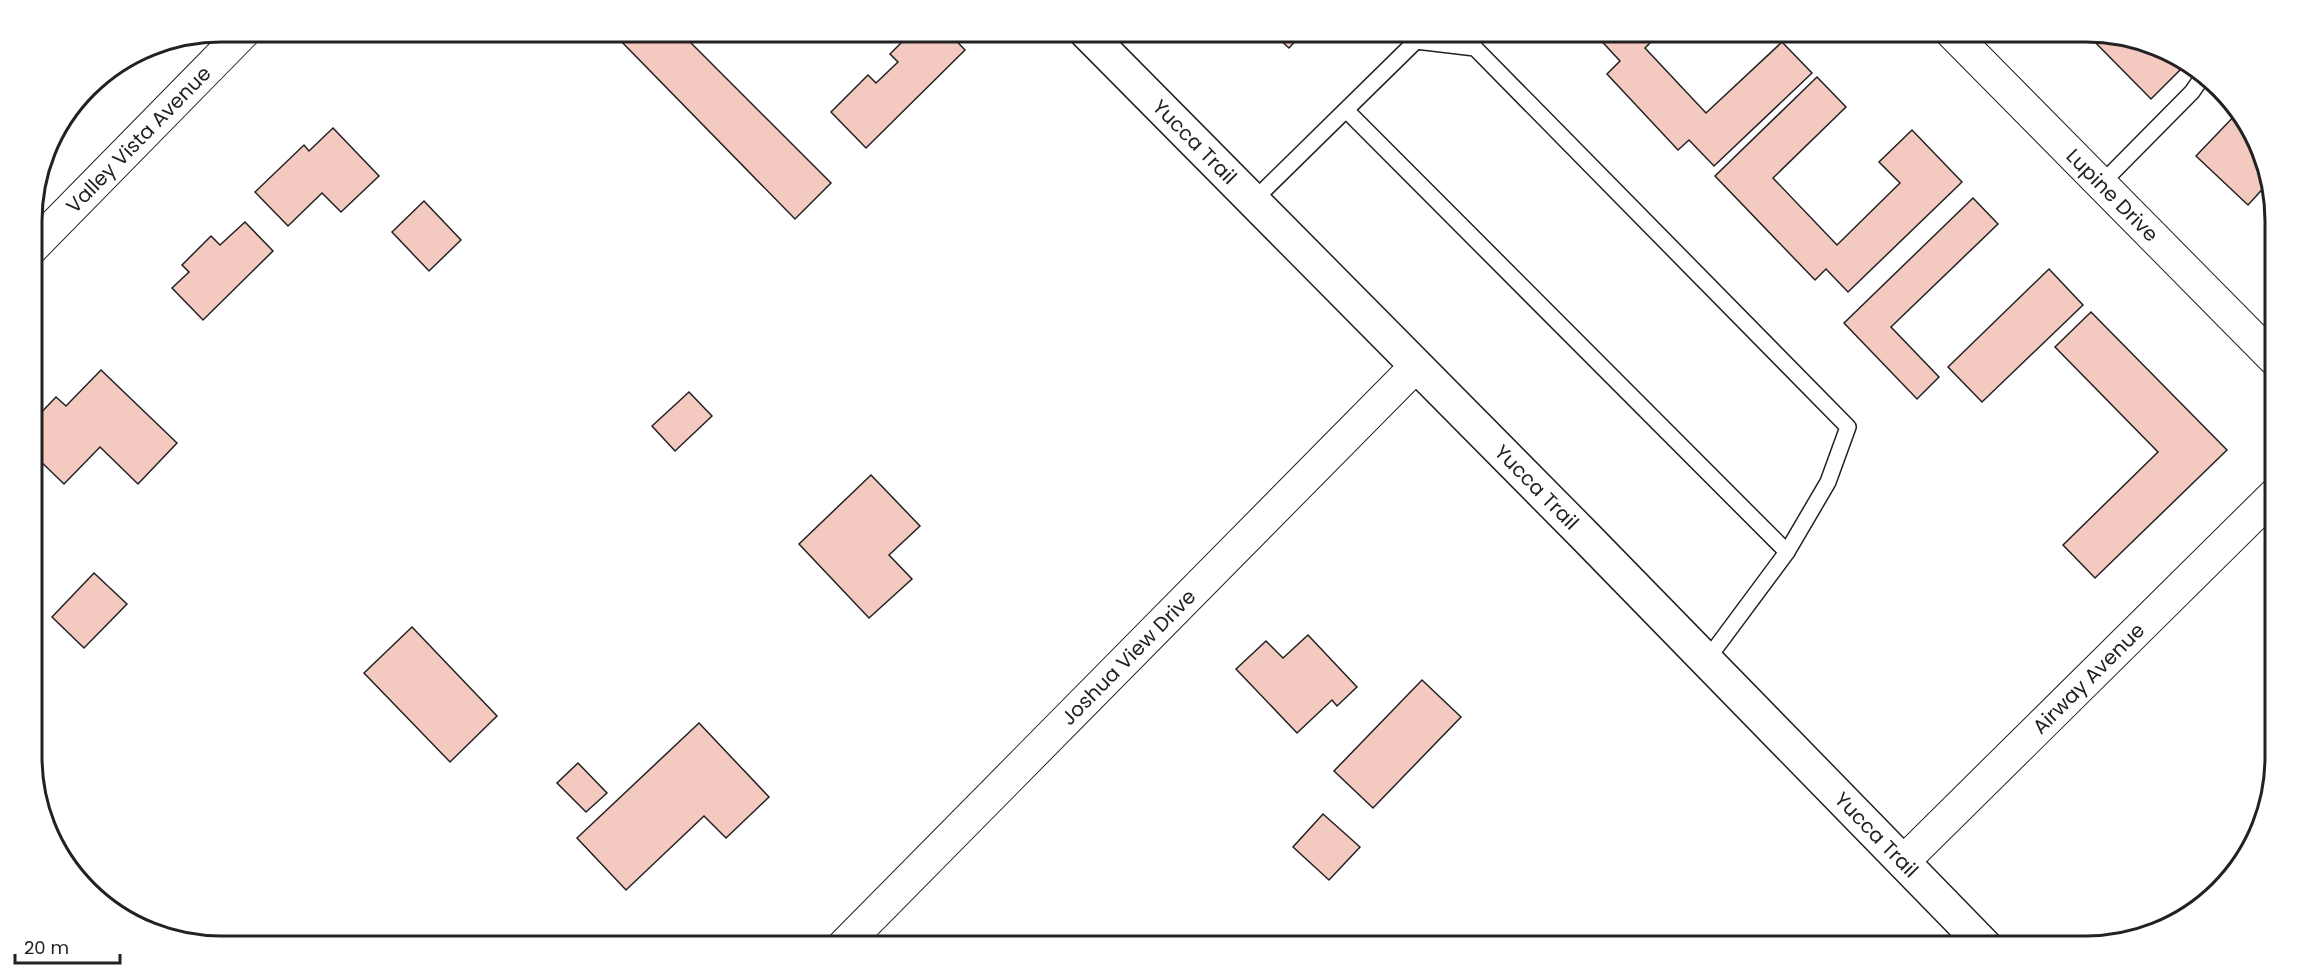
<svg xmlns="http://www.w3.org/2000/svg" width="2307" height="978" font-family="Poppins,sans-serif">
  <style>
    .building { fill: #f3c9c0; stroke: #222; stroke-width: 1.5 }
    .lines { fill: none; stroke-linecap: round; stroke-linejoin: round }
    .service-casing { stroke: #222; stroke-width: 18 }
    .minor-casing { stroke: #222; stroke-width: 34 }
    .secondary-casing { stroke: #222; stroke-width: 36 }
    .service { stroke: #fff; stroke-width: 15 }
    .minor { stroke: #fff; stroke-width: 32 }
    .secondary { stroke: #fff; stroke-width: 33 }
    .labels { text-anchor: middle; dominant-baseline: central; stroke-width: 4.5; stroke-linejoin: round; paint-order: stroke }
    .street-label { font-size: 20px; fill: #222; stroke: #fff }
    .rim { fill: none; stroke: #222; stroke-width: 3 }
  </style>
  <rect width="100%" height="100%" fill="#fff"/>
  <g class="building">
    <polygon points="619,31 679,31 831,183 795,219 615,35"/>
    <polygon points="913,31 947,31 965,50 866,148 831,112 868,75 876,83 898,62 890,54"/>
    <polygon points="1270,31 1305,31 1289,48"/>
    <polygon points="1598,31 1662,31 1645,48 1706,113 1782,42 1812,73 1714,166 1689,140 1678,150 1607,74 1620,61 1595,34"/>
    <polygon points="2084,31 2158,46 2184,66 2151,99"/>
    <polygon points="1817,77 1846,107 1773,178 1837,245 1900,183 1879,162 1912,130 1962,182 1848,292 1826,269 1815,280 1715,176"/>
    <polygon points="2239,111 2268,183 2248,205 2196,156"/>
    <polygon points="333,128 379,176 341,212 322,193 288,226 255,192 304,145 309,151"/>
    <polygon points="1973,198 1998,224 1891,327 1939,377 1917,399 1844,323"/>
    <polygon points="424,201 461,240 429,271 392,232"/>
    <polygon points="245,222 273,251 203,320 172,288 189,272 182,265 211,236 220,245"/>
    <polygon points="2049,269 2083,305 1982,402 1948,367"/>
    <polygon points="2091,312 2227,450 2095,578 2063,545 2158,452 2055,347"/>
    <polygon points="101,370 177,443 138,484 100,447 64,484 32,453 32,422 56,397 66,406"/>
    <polygon points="689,392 712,416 675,451 652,426"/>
    <polygon points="871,475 920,526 889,555 912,579 869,618 799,544"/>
    <polygon points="94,573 127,604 84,648 52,617"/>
    <polygon points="412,627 497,716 450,762 364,673"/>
    <polygon points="1308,635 1357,687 1337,706 1332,700 1297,733 1236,669 1266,641 1283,658"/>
    <polygon points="1422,680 1461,717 1373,808 1334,771"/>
    <polygon points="699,723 769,797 726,838 704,816 626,890 577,838"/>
    <polygon points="578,763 607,793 586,812 557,783"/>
    <polygon points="1323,814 1360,847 1329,880 1293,847"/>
  </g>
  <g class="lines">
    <defs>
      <g id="service">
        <polyline points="1347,111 1787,552"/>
        <polyline points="2101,184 2192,92 2201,79"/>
        <polyline points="1253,201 1416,41 1475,48 1848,427 1828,482 1787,552 1706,661"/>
      </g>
      <g id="minor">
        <path id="s1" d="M1950,31L2274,359"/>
        <path id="s2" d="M32,248L245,31"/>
        <path id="s3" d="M1903,862L2275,494"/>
        <path id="s4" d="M843,946L1416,366"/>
      </g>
      <g id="secondary">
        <path id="s5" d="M1085,31L1586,537L1985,946"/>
      </g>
    </defs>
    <use href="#service" class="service-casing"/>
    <use href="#minor" class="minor-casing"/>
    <use href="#secondary" class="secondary-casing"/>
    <use href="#service" class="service"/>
    <use href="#minor" class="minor"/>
    <use href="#secondary" class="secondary"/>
  </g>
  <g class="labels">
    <g class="street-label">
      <text stroke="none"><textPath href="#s2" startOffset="152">Valley Vista Avenue</textPath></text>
      <text stroke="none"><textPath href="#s5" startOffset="156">Yucca Trail</textPath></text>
      <text stroke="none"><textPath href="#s1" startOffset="231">Lupine Drive</textPath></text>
      <text stroke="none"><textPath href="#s5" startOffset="642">Yucca Trail</textPath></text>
      <text stroke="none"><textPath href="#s4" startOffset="406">Joshua View Drive</textPath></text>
      <text stroke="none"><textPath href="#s3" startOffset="261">Airway Avenue</textPath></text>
      <text stroke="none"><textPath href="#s5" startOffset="1128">Yucca Trail</textPath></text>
    </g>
  </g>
  <path d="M0 0H2307V978H0ZM221 42H2086A179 179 0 0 1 2265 221V757A179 179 0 0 1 2086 936H221A179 179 0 0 1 42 757V221A179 179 0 0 1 221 42Z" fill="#fff" fill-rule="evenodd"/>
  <path class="rim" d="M221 42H2086A179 179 0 0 1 2265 221V757A179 179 0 0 1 2086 936H221A179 179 0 0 1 42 757V221A179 179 0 0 1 221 42Z"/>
  <path d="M15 954v9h105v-9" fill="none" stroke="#222222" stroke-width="3"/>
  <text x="24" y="954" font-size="18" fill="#222222" stroke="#ffffff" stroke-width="4.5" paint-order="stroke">20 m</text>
</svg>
